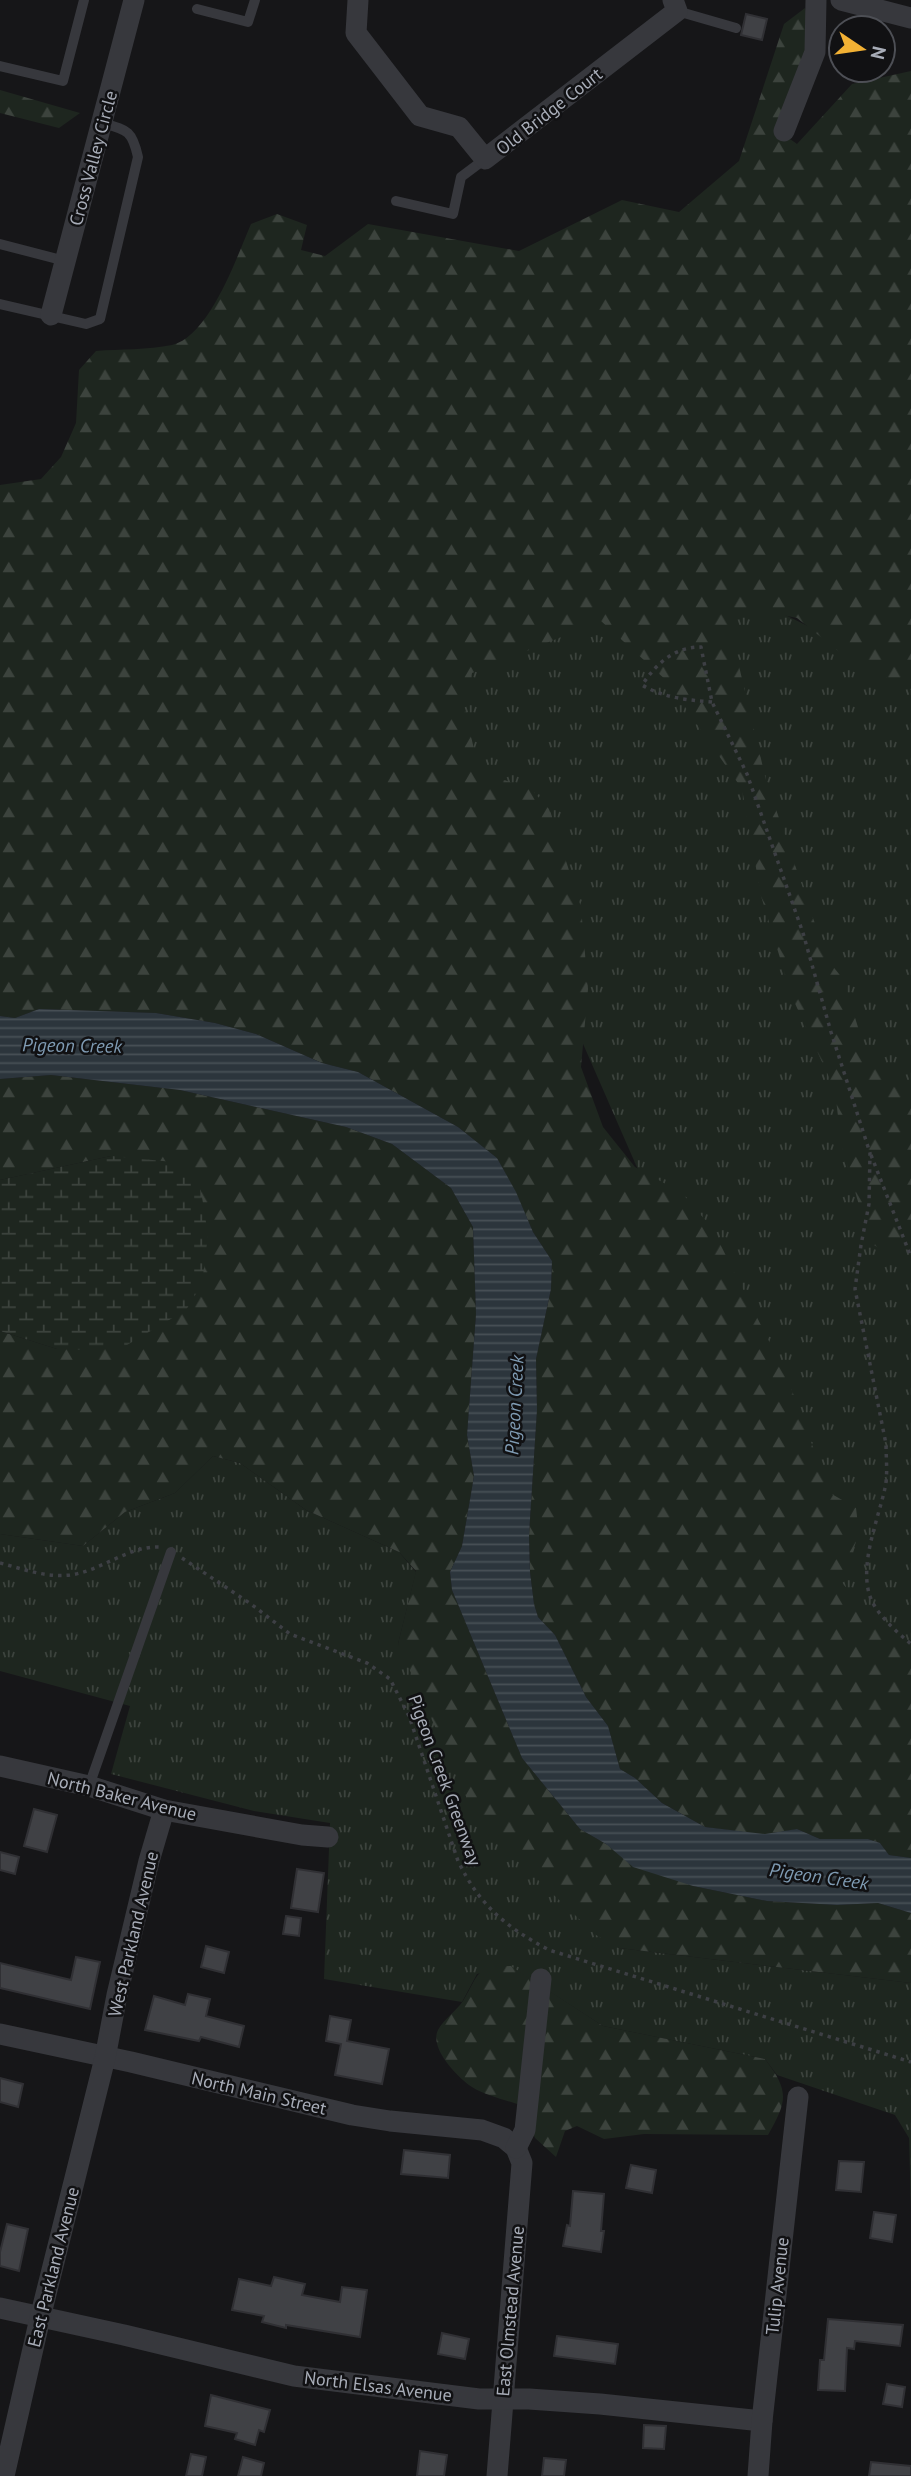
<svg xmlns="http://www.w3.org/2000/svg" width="911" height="2476" font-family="'PT Sans',sans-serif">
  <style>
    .grass { fill: url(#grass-tufts) }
    .forest { fill: url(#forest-firs) }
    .wetland { fill: url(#wetland-marsh) }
    .water { fill: url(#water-rules) }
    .building { fill: #404145; stroke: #303034; stroke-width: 2 }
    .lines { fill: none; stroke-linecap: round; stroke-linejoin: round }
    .path { stroke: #3d3f44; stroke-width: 3.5; stroke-dasharray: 3.5 5; stroke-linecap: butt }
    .lane { stroke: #37383d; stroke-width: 10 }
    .street { stroke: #37383d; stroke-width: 21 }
    .labels { text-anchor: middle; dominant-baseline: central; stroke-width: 5; stroke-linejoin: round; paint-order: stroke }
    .street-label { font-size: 18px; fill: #a8adb8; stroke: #111113 }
    .water-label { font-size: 19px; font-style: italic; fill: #7f9bb3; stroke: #111113 }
  </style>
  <defs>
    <pattern id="grass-tufts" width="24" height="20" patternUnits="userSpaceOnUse" patternTransform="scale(1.75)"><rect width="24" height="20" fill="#1e261f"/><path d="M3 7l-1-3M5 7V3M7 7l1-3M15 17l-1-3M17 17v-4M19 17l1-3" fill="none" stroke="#3c433d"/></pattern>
    <pattern id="forest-firs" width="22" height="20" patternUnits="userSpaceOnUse" patternTransform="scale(1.75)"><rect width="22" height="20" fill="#1e261f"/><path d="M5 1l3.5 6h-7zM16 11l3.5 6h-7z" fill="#3c433d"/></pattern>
    <pattern id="wetland-marsh" width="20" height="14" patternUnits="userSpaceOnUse" patternTransform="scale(1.75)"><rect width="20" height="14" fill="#1e261f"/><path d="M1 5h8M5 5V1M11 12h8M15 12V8" fill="none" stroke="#3c433d"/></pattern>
    <pattern id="water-rules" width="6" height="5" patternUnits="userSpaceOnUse" patternTransform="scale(1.75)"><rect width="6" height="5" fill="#2c353c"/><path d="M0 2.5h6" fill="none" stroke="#485056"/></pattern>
  </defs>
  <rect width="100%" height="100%" fill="#161618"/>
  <g class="grass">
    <polygon points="747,596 911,677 911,1706 857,1671 439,714 462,632"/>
    <polygon points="213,1456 240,1463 306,1510 399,1552 416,1572 398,1644 619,1948 911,1983 911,2209 909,2138 895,2115 777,2075 765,2059 603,2026 510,1966 477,1974 462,2002 324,1979 330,1823 254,1811 111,1774 130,1706 0,1671 0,1534 83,1546 125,1512 175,1493"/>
  </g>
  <g class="forest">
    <path d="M805,8L812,33L776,129L797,144L852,84L911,71V690L847,658L797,618L748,608L729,624L766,780L827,959L843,979L866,1053L911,1082V1221L890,1254L870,1243L841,1143L835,1090L792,997L761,896L742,789L667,681L601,621L472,673L462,697L479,771L532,790L549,809L581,907L588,989L581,1067L603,1127L635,1167L682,1193L712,1228L787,1377L830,1493L856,1508L859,1533L842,1583L911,1656V1858L889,1855L880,1843L868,1839H820L797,1829L765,1835L705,1827L662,1803L635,1778L620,1769L608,1726L586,1697L555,1635L538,1617L534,1604L530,1572L529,1535L537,1410L536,1359L551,1289L552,1261L533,1232L516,1193L497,1158L458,1127L358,1072L322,1063L256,1034L215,1023L156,1013L39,1009L15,1018L0,1016V485L41,479L61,457L76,423L79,370L96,351C121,349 148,350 172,345C210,336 237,256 251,224L277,214L307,225L301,250L325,256L368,224L519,251L622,200L679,212L739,161L784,24Z"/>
    <polygon points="0,90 80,113 59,128 0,113"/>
    <polygon points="51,1075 180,1090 346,1127 392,1144 451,1188 473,1227 476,1314 467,1435 474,1476 462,1546 450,1572 452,1590 522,1758 580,1829 606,1844 693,1886 767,1901 837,1905 878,1903 911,1913 911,1983 619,1948 596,1935 478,1823 398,1644 416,1571 399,1552 306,1510 240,1463 213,1456 175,1493 125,1512 83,1546 0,1534 0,1331 57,1349 111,1156 0,1180 0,1079"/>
    <path d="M511,1966L603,2026L765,2059C790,2092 787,2101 768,2135L644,2134L604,2139L577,2126L565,2131L556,2157L535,2138L523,2106C507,2100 486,2096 472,2087C457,2077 429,2048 438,2030C444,2019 456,2011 463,2001C480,1973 474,1967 511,1966Z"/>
  </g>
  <polygon class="wetland" points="111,1156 173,1162 199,1178 208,1235 202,1284 186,1310 127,1345 92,1350 57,1349 0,1331 0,1180"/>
  <polygon class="water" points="39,1009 156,1013 215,1023 256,1034 322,1063 358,1072 458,1127 497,1158 516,1192 533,1232 552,1261 551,1289 536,1359 537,1410 529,1535 530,1572 534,1604 538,1617 555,1635 586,1697 608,1726 620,1769 635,1778 662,1803 705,1827 765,1834 797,1829 820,1839 868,1839 880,1843 889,1855 911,1858 911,1913 878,1903 837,1905 767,1901 693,1886 633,1867 606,1844 580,1829 522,1758 452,1590 450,1572 462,1546 474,1476 467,1435 476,1314 473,1227 451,1188 392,1144 346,1127 180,1090 51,1075 0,1079 0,1016 15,1018"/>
  <g class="building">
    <polygon points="746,14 767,19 762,40 741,35"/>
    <polygon points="34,1809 57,1815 47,1852 24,1846"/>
    <polygon points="0,1852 19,1857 15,1874 0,1870"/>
    <polygon points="297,1869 324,1873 318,1912 291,1908"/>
    <polygon points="286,1916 301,1918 299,1936 283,1934"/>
    <polygon points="206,1946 229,1952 224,1973 201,1967"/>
    <polygon points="76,1957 100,1962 90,2009 0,1988 0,1963 71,1980"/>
    <polygon points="188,1994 210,1999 206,2016 244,2026 239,2047 201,2037 199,2041 145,2030 154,1996 185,2005"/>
    <polygon points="330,2016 351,2020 347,2041 389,2049 382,2084 335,2075 341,2044 326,2041"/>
    <polygon points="0,2078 23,2084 18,2107 0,2102"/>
    <polygon points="404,2150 450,2155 448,2178 401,2174"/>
    <polygon points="839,2161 864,2162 861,2192 836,2190"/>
    <polygon points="631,2165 656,2170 652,2193 626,2188"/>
    <polygon points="573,2191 604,2194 601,2231 604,2231 601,2252 563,2246 567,2225 570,2226"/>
    <polygon points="874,2212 896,2215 892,2242 870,2238"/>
    <polygon points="7,2224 28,2229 19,2271 0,2266 0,2252"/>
    <polygon points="274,2277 305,2284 302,2295 340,2302 342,2287 367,2290 360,2337 286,2325 286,2328 262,2322 264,2316 232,2310 239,2279 271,2286"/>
    <polygon points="828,2319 903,2325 900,2346 855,2341 854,2349 847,2348 845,2391 818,2390 820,2360 824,2360"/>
    <polygon points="442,2333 469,2339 465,2359 438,2354"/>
    <polygon points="557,2336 618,2344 615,2364 554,2356"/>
    <polygon points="887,2384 905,2387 902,2407 883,2404"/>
    <polygon points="211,2395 270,2410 264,2432 259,2430 255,2445 235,2439 237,2433 205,2426"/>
    <polygon points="644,2425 666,2426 664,2449 643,2448"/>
    <polygon points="420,2451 447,2455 444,2476 417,2476"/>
    <polygon points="191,2454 206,2457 202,2476 186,2476"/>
    <polygon points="243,2457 264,2463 261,2476 238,2476"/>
    <polygon points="544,2458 566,2460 564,2476 542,2476"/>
    <polygon points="871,2462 911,2466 911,2476 869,2476"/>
  </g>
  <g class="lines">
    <g class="path">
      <path d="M712,702C687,700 664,698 642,685C657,663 674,647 701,647L712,702L747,774L803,933L831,1032L870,1153L869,1204L861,1245L855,1289L886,1444C886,1459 888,1474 885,1488C878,1521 855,1573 874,1605C883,1620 898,1633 911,1644"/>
      <polyline points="871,1155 911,1257"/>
      <path d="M182,1558L251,1604L290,1634L367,1663L390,1679L409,1716L458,1861C480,1906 506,1927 549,1950L911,2062"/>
      <path d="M0,1563C23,1569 47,1578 70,1575C101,1571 128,1546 159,1547"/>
    </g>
    <g class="lane">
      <polyline points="197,9 248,22 255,0"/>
      <polyline points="677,11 736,28"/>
      <polyline points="0,66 63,81 84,0"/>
      <polyline points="396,201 453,214 461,177 485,159"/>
      <polyline points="0,244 65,261"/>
      <path d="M0,304L86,324L100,319L138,157C132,130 127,130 102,123"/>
      <polyline points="89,1786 171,1552"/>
    </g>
    <g class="street">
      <polyline points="358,0 356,33 420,116 459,127 485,159 677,11 673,0"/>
      <polyline points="841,0 911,18"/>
      <polyline points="784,131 815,52 816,0"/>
      <polyline points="51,315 134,0"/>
      <polyline points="0,1766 89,1786 164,1810 302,1835 328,1837"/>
      <polyline points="0,2034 131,2062 352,2115 390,2121 482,2130 504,2138 516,2148 522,2163 497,2476"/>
      <polyline points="516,2148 525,2130 541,1979"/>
      <polyline points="0,2308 124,2335 294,2376 479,2399 529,2399 600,2404 762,2421"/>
      <polyline points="4,2476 40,2318 105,2058 117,1995 149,1861 164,1810"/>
      <polyline points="758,2476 762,2421 798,2097"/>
    </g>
  </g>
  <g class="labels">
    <g class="street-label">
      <text transform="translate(549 111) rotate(-38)">Old Bridge Court</text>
      <text transform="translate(93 158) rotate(-75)">Cross Valley Circle</text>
      <text transform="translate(445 1780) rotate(70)">Pigeon Creek Greenway</text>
      <text transform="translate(122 1796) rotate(14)">North Baker Avenue</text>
      <text transform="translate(133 1934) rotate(-77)">West Parkland Avenue</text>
      <text transform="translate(259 2093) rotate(13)">North Main Street</text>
      <text transform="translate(53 2267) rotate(-76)">East Parkland Avenue</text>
      <text transform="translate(777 2286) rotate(-84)">Tulip Avenue</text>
      <text transform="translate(510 2311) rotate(-85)">East Olmstead Avenue</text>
      <text transform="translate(378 2386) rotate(7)">North Elsas Avenue</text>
    </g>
    <g class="water-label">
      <text transform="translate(72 1045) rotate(1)">Pigeon Creek</text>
      <text transform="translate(514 1405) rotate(-87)">Pigeon Creek</text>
      <text transform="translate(819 1876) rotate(8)">Pigeon Creek</text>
    </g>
  </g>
  <g transform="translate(862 49) rotate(103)"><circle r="33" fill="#111113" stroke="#4d4f55" stroke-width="2"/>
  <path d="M0-5L12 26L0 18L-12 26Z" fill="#f2b134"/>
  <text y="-10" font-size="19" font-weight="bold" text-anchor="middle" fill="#a8adb8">N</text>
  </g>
</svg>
